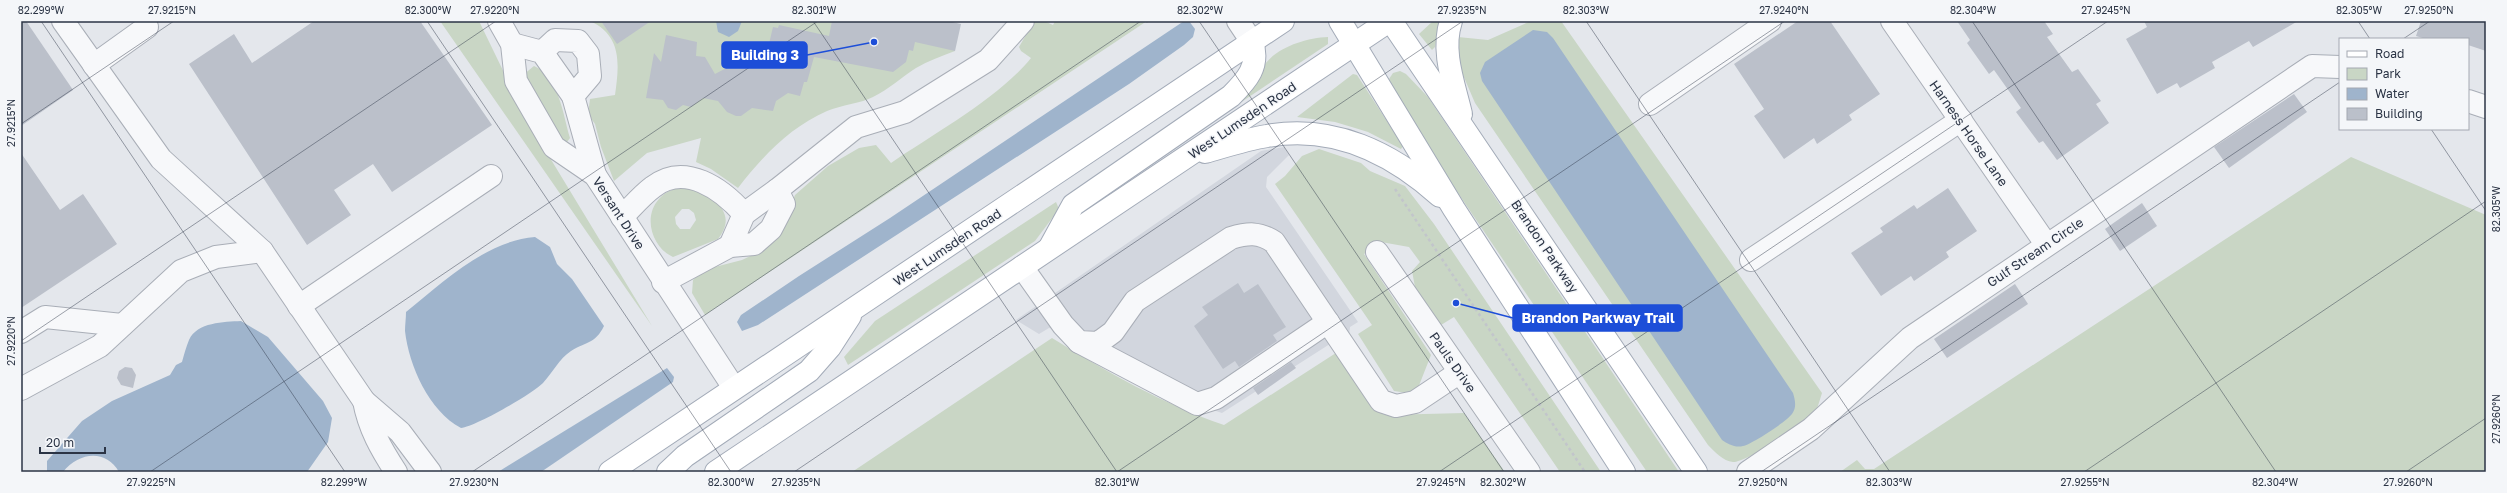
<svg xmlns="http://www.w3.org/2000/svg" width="2507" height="493" font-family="'Golos Text',sans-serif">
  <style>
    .built { fill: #d2d6de }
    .green { fill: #c9d6c5; fill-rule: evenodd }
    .water { fill: #9fb4cc }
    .building { fill: #bbc0ca }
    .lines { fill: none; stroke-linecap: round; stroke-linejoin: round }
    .minor-casing { stroke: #a9aeb7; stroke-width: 24 }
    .major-casing { stroke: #a3abb8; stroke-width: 24 }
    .path { stroke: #c2c5cb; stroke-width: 2.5; stroke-dasharray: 3 3; stroke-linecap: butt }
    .minor { stroke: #f7f8fa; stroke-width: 22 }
    .major { stroke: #fff; stroke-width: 22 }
    .ticks { fill: none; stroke: #2b3445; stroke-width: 1; stroke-opacity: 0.45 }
    .labels { text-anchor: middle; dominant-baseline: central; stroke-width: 3; stroke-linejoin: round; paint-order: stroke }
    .street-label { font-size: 13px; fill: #2b3445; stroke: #f4f6f9 }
    .leader { fill: none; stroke: #1d4ed8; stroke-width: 1.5 }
    .callout-dot { fill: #1d4ed8; stroke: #f4f6f9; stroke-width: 1.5 }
    .callout { fill: #1d4ed8; stroke: #1d4ed8; stroke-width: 1.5 }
    .callout-label { font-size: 14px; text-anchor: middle; font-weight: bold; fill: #fff }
    .neatline { fill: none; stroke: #2b3445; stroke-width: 1.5 }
    .ticks-label { font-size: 10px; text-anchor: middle; fill: #2b3445 }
  </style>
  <rect width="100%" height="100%" fill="#e4e7ec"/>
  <polygon class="built" points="1284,147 1289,155 1267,177 1266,187 1358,322 1350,327 1349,336 1389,404 1333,342 1222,413 1195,404 1056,329 1049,328 1039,334 1016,320 1261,151"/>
  <g class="green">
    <polygon points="440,21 479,21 527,120 652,326"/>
    <path d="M590,21H933L955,51C942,56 928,61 916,68C902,77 888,90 873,97C862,103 841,105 827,111C790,127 762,157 738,188L711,169L696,162L701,138L647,153L614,181L601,147L595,124L588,114L590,99L615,95C619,66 623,36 590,21Z"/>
    <path d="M1034,21H1044L1053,25L1055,21H1147L705,315L692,293L693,280L703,270L742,260L763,250L783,226L795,195L828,166L859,148L876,145L891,163C935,133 999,98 1031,58L1021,51L1019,47Z"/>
    <polygon points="1433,21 1439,22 1435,47 1432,50 1419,34"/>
    <path d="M1531,21H1561L1822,393C1819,402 1817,412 1811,419C1802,428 1745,462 1733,462C1723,461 1715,452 1708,445L1475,103L1460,68L1458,37L1488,40Z"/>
    <path d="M1328,37V44L1213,121L1261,71C1271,49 1304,38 1328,37Z"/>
    <path d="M534,66C559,76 563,115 570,138L567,142L563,143L523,75Z"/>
    <polygon points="1400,71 1406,74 1428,97 1679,472 1647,472 1401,109 1389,79 1393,73"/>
    <polygon points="1353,74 1357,75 1403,146 1401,149 1368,132 1355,128 1335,122 1297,117"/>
    <polygon points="1319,149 1361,163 1370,171 1405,186 1434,224 1601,472 1560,472 1454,317 1441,325 1415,287 1412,271 1420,262 1409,247 1381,242 1364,254 1431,355 1418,388 1407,393 1394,391 1358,334 1372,325 1275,184 1285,176 1302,156"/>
    <polygon points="2351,157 2486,215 2486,472 1840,472 1857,460 1865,469 1874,469"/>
    <path d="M690,185C710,197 740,211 718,239L673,257C653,248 642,218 659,199C666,190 679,187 690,185ZM682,209H689L694,213L696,220L690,229H680L676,224L675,217Z"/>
    <polygon points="1056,202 1059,209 1035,241 848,365 844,357 875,321"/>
    <path d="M1052,338C1107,372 1163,404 1224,425L1339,351L1385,415L1464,413L1505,472H852Z"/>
  </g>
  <g class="water">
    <polygon points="716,21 742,21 738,31 729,37 718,32"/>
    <polygon points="1184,21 1189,21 1195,29 1193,37 1184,45 1129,84 758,325 742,331 737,322 741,315 799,276 890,218"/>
    <path d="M1533,30L1547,32L1553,38L1793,393C1795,400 1797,407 1792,414C1786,422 1752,444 1743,446C1735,448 1728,444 1722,440L1482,81L1480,73L1485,62Z"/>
    <path d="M535,237L550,247L557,264L572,279L604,326C595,344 587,341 571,351C559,359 553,372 543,383C532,394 475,427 461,428C429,411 409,366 405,331C405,325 406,318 406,312C443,282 486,241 535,237Z"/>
    <path d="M241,321L268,337L323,401L332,418L328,442L307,472H119C106,449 79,452 63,472H47V461L82,421L112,401L170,375L176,365L182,362C184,355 186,347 189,340C197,322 224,322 241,321Z"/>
    <polygon points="667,368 674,377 673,382 541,472 498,472"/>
  </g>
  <g class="building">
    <polygon points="21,21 26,21 73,90 21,126"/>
    <polygon points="314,21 420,21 492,125 392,192 373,164 334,190 351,215 307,245 189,64 234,34 252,63"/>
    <polygon points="601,21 651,21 617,44"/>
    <polygon points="832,21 948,21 961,24 955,51 915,42 913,51 909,50 906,62 893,72 814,57 807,82 804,82 800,96 788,93 776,101 773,111 752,108 741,116 736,116 727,112 718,101 703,98 691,107 683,105 676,110 668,108 663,100 646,98 654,53 661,62 666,35 697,42 696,56 705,57 715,74 734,64 739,65 768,48 773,27 778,28 779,25 829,36"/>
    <polygon points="1798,21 1830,21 1880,94 1849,115 1852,120 1817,144 1814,138 1784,159 1754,116 1764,109 1734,64"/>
    <polygon points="1957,21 2044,21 2053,34 2047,37 2072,72 2078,69 2101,101 2096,104 2109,123 2057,160 2043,141 2039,143 2016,112 2021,108 1994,70 1989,74 1967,43 1970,40"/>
    <polygon points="2144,21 2298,21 2253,47 2249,41 2212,62 2215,68 2180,88 2177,83 2157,94 2126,39 2147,27"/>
    <polygon points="2421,21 2486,21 2486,51 2468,45 2468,39 2426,39 2416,36"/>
    <polygon points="2294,94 2307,112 2229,168 2214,147"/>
    <polygon points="21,153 60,210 83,194 117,244 21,308"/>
    <polygon points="1948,188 1977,231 1946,252 1949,257 1914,281 1911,276 1881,296 1851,253 1883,232 1880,228 1914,205 1917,209"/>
    <polygon points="2142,203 2157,226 2120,251 2105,229"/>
    <polygon points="1238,283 1244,293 1258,284 1286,327 1273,335 1277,341 1239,367 1235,361 1223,369 1194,326 1208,315 1202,307"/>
    <polygon points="2015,284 2028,304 1947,358 1934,339"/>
    <polygon points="1291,362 1296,368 1258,395 1253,388"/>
    <polygon points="125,367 132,368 136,375 133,388 121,385 117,378 119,371"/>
  </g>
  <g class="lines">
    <defs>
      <g id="minor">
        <polyline points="63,21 161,159 262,251 364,401"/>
        <polyline points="499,21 512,44 516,81 554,147 595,175 734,388"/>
        <polyline points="1238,21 1252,42"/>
        <polyline points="1892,21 2046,244"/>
        <polyline points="512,44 542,52 573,96 595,175"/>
        <polyline points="542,52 555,40 578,41 588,54 590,76 573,96"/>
        <polyline points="94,65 147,27"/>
        <polyline points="2468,101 2486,107"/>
        <polyline points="1650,104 1770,21"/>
        <path d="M622,217C632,207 642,195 653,187C685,162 722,189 744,214"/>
        <polyline points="730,246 744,214 777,190"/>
        <polyline points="1377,252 1529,472"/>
        <polyline points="1751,260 1961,120"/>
        <path d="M1022,267L1063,325L1079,342L1098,343L1113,332L1135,301L1231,238C1248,233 1259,232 1274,242L1381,401L1396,406L1415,402L1460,372"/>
        <polyline points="663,282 730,246 754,244 771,229 784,204 777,190 856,127 905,112 988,60 1023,21"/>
        <polyline points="299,306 491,176"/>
        <polyline points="21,332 45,317 122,325"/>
        <polyline points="1079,342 1197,404 1216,398 1328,322"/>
        <polyline points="21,389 100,346 181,271 216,257 262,251"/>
        <path d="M396,472C381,449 369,428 364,401L400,432L430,472"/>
        <polyline points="1748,472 1811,429 1910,338 2312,66 2340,67"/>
      </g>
      <g id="major">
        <polyline points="1340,21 1454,209 1624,472"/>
        <polyline points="1391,21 1696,472"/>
        <path d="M1451,21C1441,51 1454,84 1461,114"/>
        <path d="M1205,152C1226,146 1247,139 1267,136C1333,124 1392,153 1440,196"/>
        <path d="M1050,247L1073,205L1231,96C1247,80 1260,66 1252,42"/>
        <polyline points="610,472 1283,21"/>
        <polyline points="668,472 685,456 809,371 830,347 850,316"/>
        <polyline points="716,472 1389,21"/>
      </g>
    </defs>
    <use href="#minor" class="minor-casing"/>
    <use href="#major" class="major-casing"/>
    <g class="path">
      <polyline points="1146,22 1147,21"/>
      <polyline points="1395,189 1585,472"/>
    </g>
    <use href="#minor" class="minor"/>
    <use href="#major" class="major"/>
  </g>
  <path class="ticks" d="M41,21L345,472M427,21L731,472M813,21L1117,472M1199,21L1504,472M1586,21L1890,472M1972,21L2276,472M2358,21L2370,39M2403,39L2430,21M21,124L174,21M2431,129L2486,211M21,341L496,21M150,472L818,21M472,472L1141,21M794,472L1463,21M1117,472L1785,21M1439,472L2108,21M1761,472L2340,82M2084,472L2486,201M2406,472L2486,418"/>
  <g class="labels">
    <g class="street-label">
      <text transform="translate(1242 120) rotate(-34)">West Lumsden Road</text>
      <text transform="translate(1969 133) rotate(55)">Harness Horse Lane</text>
      <text transform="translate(619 213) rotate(57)">Versant Drive</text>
      <text transform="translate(1545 246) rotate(56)">Brandon Parkway</text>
      <text transform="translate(947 247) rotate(-34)">West Lumsden Road</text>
      <text transform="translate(2035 252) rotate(-34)">Gulf Stream Circle</text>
      <text transform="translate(1453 362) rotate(55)">Pauls Drive</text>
    </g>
  </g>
  <path class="leader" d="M874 42L807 55M1456 303L1513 318"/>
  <g class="callout-dot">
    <circle cx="874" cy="42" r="4"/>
    <circle cx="1456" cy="303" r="4"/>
  </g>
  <g class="callout">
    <rect x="722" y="42" width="85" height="26" rx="4"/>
    <rect x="1513" y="305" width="169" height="26" rx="4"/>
  </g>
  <g class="callout-label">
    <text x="765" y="60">Building 3</text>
    <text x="1598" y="323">Brandon Parkway Trail</text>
  </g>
  <rect width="2507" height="493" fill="none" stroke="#f4f6f9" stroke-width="44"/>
  <rect x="2339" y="38" width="130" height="92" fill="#f4f6f9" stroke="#a4a8b1"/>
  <rect x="2347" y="51" width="20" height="6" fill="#ffffff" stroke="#a4a8b1"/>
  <text x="2375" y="58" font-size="12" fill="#2b3445">Road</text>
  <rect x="2347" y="68" width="20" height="12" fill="#c9d6c5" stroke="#a4a8b1"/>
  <text x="2375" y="78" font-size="12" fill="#2b3445">Park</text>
  <rect x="2347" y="88" width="20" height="12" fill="#9fb4cc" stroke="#a4a8b1"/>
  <text x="2375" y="98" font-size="12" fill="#2b3445">Water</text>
  <rect x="2347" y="108" width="20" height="12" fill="#bbc0ca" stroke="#a4a8b1"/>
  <text x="2375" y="118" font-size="12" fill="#2b3445">Building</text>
  <path d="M40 447v6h65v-6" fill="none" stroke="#2b3445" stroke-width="2"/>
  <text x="46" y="447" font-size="12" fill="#2b3445" stroke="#f4f6f9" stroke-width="3" paint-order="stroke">20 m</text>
  <rect x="22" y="22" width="2463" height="449" class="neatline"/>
  <g class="ticks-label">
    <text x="41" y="14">82.299°W</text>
    <text x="172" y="14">27.9215°N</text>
    <text x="428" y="14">82.300°W</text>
    <text x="495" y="14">27.9220°N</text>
    <text x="814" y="14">82.301°W</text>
    <text x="1200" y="14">82.302°W</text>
    <text x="1462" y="14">27.9235°N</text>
    <text x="1586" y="14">82.303°W</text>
    <text x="1784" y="14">27.9240°N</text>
    <text x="1973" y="14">82.304°W</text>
    <text x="2106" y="14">27.9245°N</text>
    <text x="2359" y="14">82.305°W</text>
    <text x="2429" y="14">27.9250°N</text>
    <text transform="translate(11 123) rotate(-90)" y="4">27.9215°N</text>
    <text transform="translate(2496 209) rotate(-90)" y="4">82.305°W</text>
    <text transform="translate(11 341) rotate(-90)" y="4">27.9220°N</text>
    <text transform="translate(2496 419) rotate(-90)" y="4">27.9260°N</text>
    <text x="151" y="486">27.9225°N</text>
    <text x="344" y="486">82.299°W</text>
    <text x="474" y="486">27.9230°N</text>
    <text x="731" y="486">82.300°W</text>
    <text x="796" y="486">27.9235°N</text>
    <text x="1117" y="486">82.301°W</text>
    <text x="1441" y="486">27.9245°N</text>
    <text x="1503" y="486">82.302°W</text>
    <text x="1763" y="486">27.9250°N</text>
    <text x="1889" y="486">82.303°W</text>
    <text x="2085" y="486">27.9255°N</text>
    <text x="2275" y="486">82.304°W</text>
    <text x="2408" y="486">27.9260°N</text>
  </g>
</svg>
